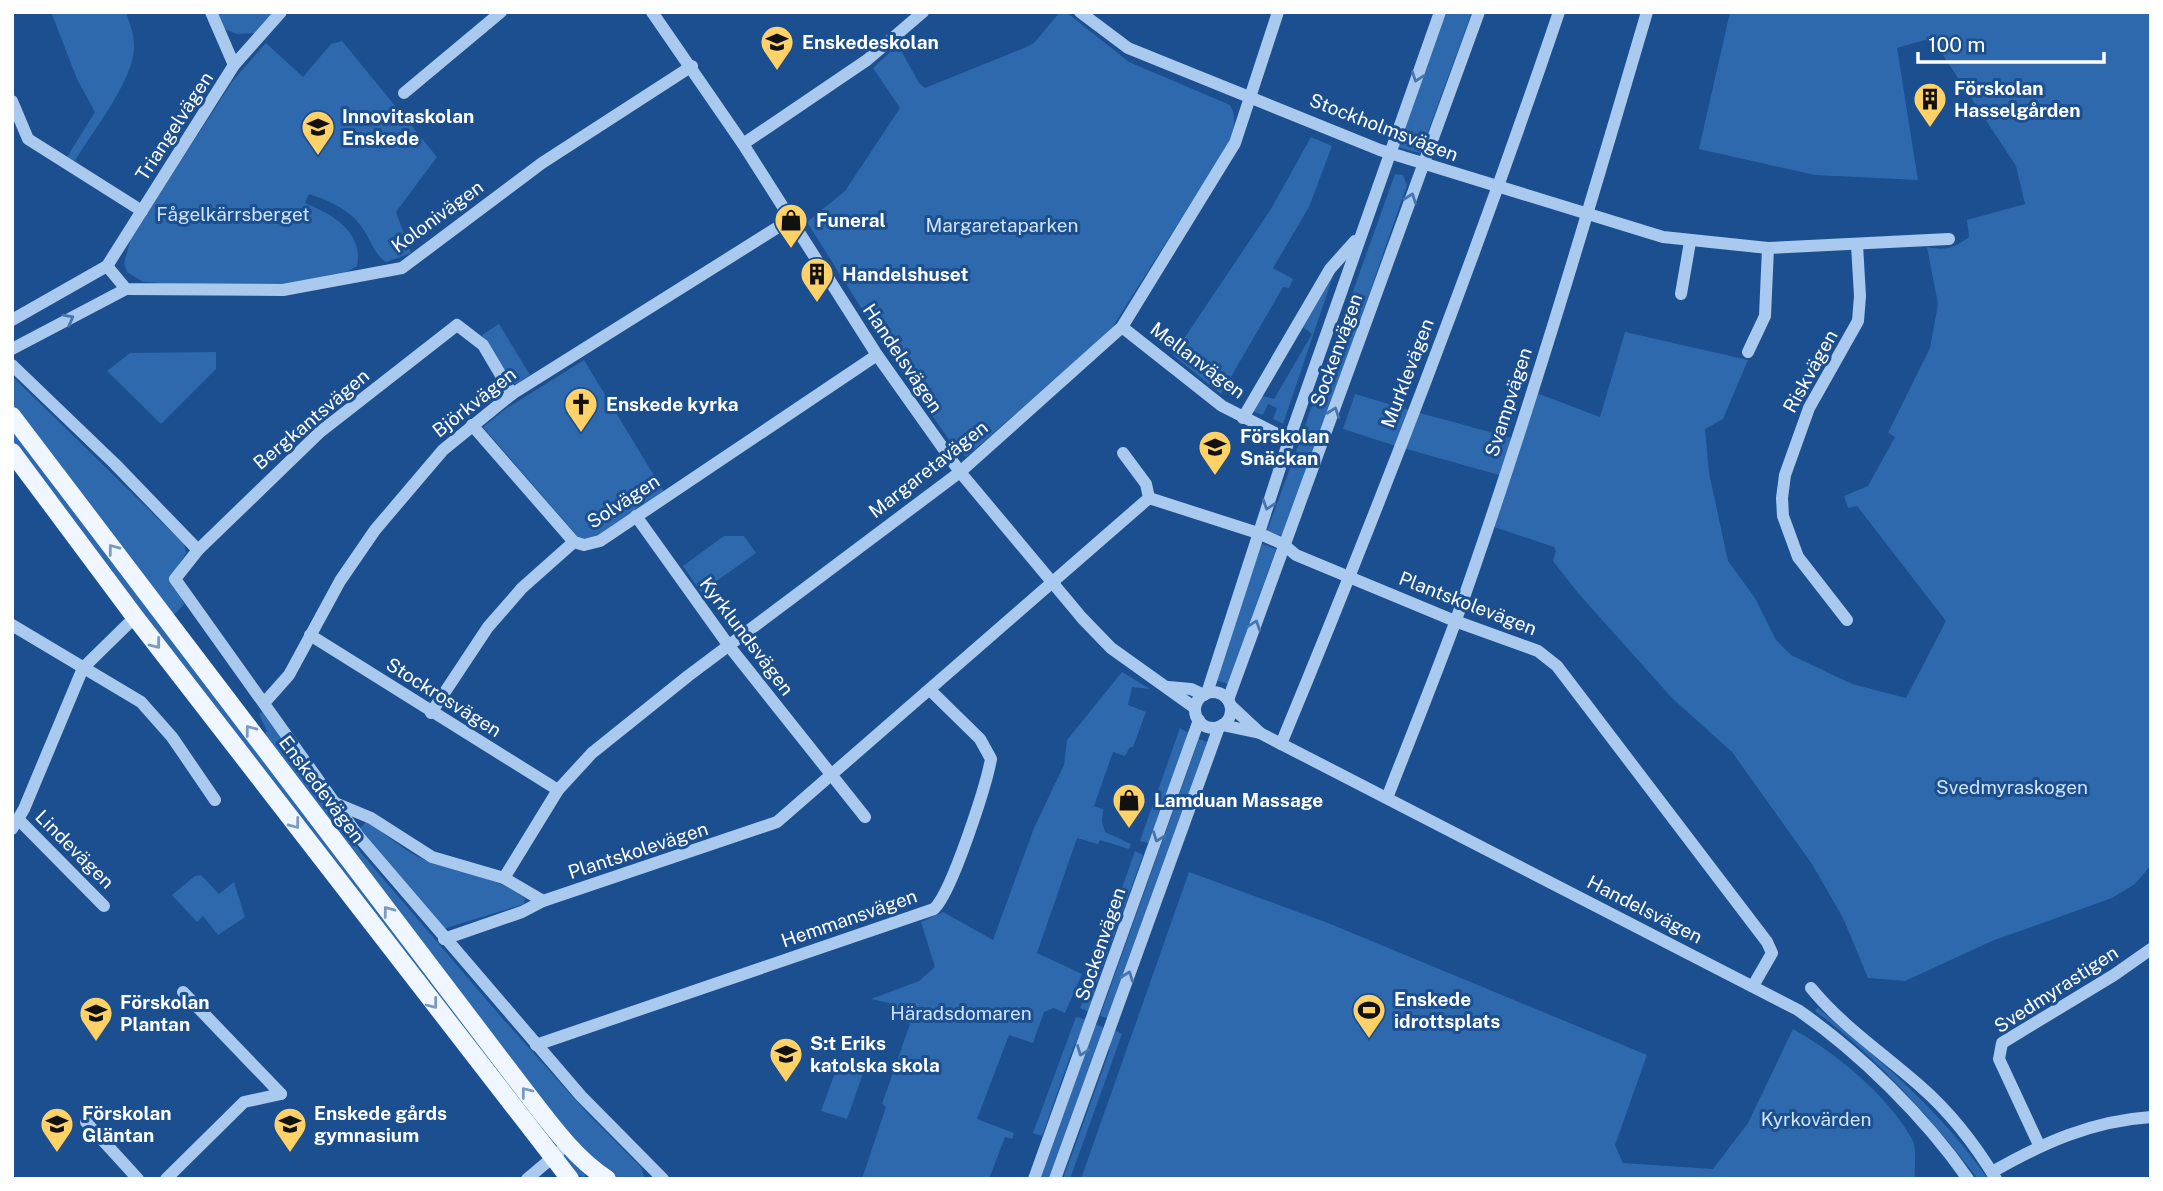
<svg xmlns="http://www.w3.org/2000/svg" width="2163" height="1191" font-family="'Public Sans',sans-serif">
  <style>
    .green { fill: #2e69ad }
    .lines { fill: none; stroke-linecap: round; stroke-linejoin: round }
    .minor { stroke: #a9c9ee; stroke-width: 12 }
    .major { stroke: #f0f6ff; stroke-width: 18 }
    .oneway { stroke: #4674ac }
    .oneway2 { stroke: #7b9ac1 }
    .labels { text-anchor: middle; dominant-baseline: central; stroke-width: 6; stroke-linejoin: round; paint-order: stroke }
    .poi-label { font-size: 19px; font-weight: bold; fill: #fff; stroke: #1b4f8f; text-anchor: start }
    .street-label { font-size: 19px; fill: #fff; stroke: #1b4f8f }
    .park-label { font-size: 19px; fill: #cfe3fa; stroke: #1b4f8f }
  </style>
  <rect width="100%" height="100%" fill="#1b4f8f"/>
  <g class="green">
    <path d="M51,12H126C129,22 134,33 134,44C136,78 92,132 75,161L67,157L95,112L77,79Z"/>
    <polygon points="217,12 274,12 256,33 237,34 224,29"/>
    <path d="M1060,12H1066L1129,62L1230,105C1238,117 1233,130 1229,143L1110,331L966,457L953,445L904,376L807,222L845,191L900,108L873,68L898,45L919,83L925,88L1024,48L1034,43Z"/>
    <polygon points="1446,12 1472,12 1420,153 1397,147"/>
    <path d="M1730,12H2151V865L2135,884L2112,898L1992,941L1905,981L1868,978L1843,918L1812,864L1732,752L1672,698L1578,593L1553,561L1556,551L1554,547L1494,527L1534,392L1600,417L1625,332L1748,360L1723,419L1705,429L1709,473L1728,561L1755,598L1776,640L1791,655L1852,684L1906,698L1946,621L1857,506L1848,508L1844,496L1868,486L1895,437L1888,433L1930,348L1938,304L1927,247C1946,251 1954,248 1969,237L1967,220L2025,204L2016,166L1935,43L1925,40L1897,48L1918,180L1815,175L1699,149Z"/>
    <path d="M342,41L437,157L396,212L411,253L386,262C373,253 371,239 361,226C350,210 328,200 309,194L305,203C332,214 364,232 357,266C310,297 199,285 143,282L127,272L124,263L131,238L232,82L262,47L266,43L303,77L331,44Z"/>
    <polygon points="1311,137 1332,146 1309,207 1273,268 1293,279 1289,288 1283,287 1221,394 1173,355 1271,209"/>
    <polygon points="1395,174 1403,175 1407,185 1319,438 1303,431"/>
    <polygon points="1333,276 1283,424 1273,419 1277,408 1268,404 1263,415 1254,412 1262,396 1274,399 1312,334 1303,327"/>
    <polygon points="499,324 530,375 516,384 511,383 482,335"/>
    <polygon points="216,352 216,369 161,424 107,371 130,353"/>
    <polygon points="584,360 664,492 595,538 579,538 483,427 507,408"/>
    <polygon points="12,376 184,544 186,553 171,577 184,604 173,616 12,407"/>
    <polygon points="1355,394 1409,410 1396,446 1343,429"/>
    <polygon points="1416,412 1512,438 1499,475 1403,448"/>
    <polygon points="12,430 587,1173 584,1178 571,1172 12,444"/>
    <polygon points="1301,438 1316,444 1282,536 1267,531"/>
    <polygon points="724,536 744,536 756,553 701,592 683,566"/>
    <polygon points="1262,544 1276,549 1228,684 1215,680"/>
    <polygon points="1122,672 1150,689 1132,687 1128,705 1146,712 1133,747 1130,747 1125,756 1113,752 1094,806 1103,809 1102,822 1105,832 1131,844 1129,849 1100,840 1098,844 1077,838 1037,953 1082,974 1065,1013 1054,1008 1044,1012 1033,1043 1009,1035 977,1119 1014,1133 1012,1139 1005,1137 989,1179 862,1179 886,1107 882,1104 910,1024 902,1021 889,1003 871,999 919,981 935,967 921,922 943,912 993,940 1034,828 1064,765 1067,740"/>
    <path d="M263,712L362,854L503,1019L589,1115L641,1167L645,1179C637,1179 625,1181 618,1178C592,1166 570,1133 552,1112L263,735L267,731L259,714Z"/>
    <polygon points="1180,728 1190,734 1148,843 1140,841"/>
    <polygon points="1199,739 1207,742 1109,1019 1100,1016"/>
    <path d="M367,821C386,834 404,851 425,860C457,873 499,876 525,899L524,904L443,929L359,829Z"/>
    <polygon points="1135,851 1143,855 1094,991 1091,1013 1080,1008"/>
    <path d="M1189,872L1328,923L1647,1055L1615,1145L1623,1163L1713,1169L1748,1123L1793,1029C1836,1053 1889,1096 1913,1141C1917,1150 1914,1168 1915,1179H1081Z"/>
    <polygon points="201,875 219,894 234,882 245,917 218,935 203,916 197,922 172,895 195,876"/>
    <path d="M1818,1008C1881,1061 1941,1111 1988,1179H1978C1931,1118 1877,1057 1815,1011Z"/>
    <polygon points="1076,1017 1087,1020 1073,1048 1042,1136 1033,1133"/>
    <polygon points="1095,1024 1105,1028 1050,1179 1039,1179"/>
    <polygon points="1112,1029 1122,1034 1070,1179 1063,1179 1109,1052"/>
    <polygon points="839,1062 864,1071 847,1119 821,1111"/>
  </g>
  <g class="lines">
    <g class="minor">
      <polyline points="211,12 234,65"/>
      <polyline points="652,12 743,144 877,355 960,472 1082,618 1111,648 1195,708"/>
      <polyline points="1080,12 1128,48 1380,150 1663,237 1768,248 1949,239"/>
      <polyline points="404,93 501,12"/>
      <polyline points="12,101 28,139 142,211"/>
      <polyline points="743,144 867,60 923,12"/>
      <polyline points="107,266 126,289 283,290 402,268 542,163 692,66"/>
      <polyline points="1681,294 1690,242"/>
      <polyline points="12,320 107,266 234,65 281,12"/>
      <polyline points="1122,327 1222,406 1289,440"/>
      <polyline points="12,349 126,289"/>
      <polyline points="1748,352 1765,316 1768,248"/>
      <polyline points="12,365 115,464 198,550 175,579 359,837 581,1096 663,1179"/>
      <polyline points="1243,418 1330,269 1355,241"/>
      <polyline points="472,425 574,542"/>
      <polyline points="1123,453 1146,484 1149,498"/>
      <polyline points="636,516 729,646 865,817"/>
      <polyline points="198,550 320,432 457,325 483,345 512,394"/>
      <polyline points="1847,620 1798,557 1783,516 1782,498 1785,475 1809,408 1858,321 1860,296 1857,245"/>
      <polyline points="12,625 141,702 172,737 215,800"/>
      <polyline points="310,635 558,790"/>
      <polyline points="1168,687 1191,689 1204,695"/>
      <circle cx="1213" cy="710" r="18"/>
      <polyline points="1207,693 1289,440 1440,12"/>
      <polyline points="1228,700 1479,12"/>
      <polyline points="265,702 289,675 340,581 375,530 443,450 512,394 791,219"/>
      <path d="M1231,706L1260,733L1798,1010C1860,1053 1925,1117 1968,1179"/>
      <polyline points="431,713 488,627 522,588 567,548 574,542 584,545 600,541 877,355"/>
      <polyline points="1222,725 1260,733"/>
      <path d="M1281,744C1381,503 1475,259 1559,12"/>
      <path d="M1387,798C1410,739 1434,680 1456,620C1527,420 1587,216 1647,12"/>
      <polyline points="335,803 371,818 432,857 504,878 543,901"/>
      <polyline points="19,820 104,906"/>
      <polyline points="12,829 24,809 83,668 135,617"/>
      <polyline points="504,878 558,790 592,753 688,676 960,472 1122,327 1235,143 1278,12"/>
      <polyline points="444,939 522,912 543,901 777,822 1149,498 1258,533 1283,544 1296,555 1455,621 1538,651 1557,666 1767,942 1772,953 1753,986"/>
      <path d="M1811,988C1842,1026 1884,1054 1920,1086C1950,1112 1976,1146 1996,1179"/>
      <polyline points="183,992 281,1094"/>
      <path d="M536,1045L934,909C952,892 986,786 991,759L980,739L930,690"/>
      <polyline points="86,1122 138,1179"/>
      <polyline points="2039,1145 1999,1059 2002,1043 2114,975 2151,949"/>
      <path d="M1992,1172C2043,1143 2091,1121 2151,1117"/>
      <polyline points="166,1179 244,1102 281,1094"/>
      <polyline points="527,1179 559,1152"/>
      <polyline points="1034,1179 1199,720"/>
      <polyline points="1055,1179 1219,727"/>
    </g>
    <g class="major">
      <path d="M12,416L528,1095C551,1125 575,1158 607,1179"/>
      <polyline points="12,452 135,617 570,1179"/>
    </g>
  </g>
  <defs><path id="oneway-chevron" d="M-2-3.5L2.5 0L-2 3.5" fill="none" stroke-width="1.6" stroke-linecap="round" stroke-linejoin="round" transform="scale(1.75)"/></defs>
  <g class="oneway">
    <use href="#oneway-chevron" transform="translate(1417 77) rotate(109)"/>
    <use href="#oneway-chevron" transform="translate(1411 198) rotate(-70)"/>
    <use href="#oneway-chevron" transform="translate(69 319) rotate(-28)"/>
    <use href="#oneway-chevron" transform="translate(1334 412) rotate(-70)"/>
    <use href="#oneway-chevron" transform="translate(1268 505) rotate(109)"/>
    <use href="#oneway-chevron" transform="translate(1255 625) rotate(-71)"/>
    <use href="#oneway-chevron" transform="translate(1158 837) rotate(110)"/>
    <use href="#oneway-chevron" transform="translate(1128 976) rotate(-70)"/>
    <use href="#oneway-chevron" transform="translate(1082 1051) rotate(111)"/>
  </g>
  <g class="oneway2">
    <use href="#oneway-chevron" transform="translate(113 549) rotate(-127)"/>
    <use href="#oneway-chevron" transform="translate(156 644) rotate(52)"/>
    <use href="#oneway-chevron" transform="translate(250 730) rotate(-127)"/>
    <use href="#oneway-chevron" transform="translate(295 824) rotate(53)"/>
    <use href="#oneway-chevron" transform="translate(388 911) rotate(-127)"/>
    <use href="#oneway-chevron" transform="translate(433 1004) rotate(52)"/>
    <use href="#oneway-chevron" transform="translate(526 1092) rotate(-128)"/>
  </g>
  <defs>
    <symbol id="school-pin" viewBox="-11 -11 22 30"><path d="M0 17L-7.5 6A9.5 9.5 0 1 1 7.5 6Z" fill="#ffd166" stroke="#1b4f8f"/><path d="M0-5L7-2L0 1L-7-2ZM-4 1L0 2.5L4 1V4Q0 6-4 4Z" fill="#111"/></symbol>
    <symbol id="building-pin" viewBox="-11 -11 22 30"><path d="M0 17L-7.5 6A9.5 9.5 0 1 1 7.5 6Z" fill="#ffd166" stroke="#1b4f8f"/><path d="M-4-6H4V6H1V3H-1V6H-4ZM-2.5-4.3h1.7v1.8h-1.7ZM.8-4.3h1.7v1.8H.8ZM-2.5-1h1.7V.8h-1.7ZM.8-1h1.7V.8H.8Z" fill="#111"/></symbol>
    <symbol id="shop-pin" viewBox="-11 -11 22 30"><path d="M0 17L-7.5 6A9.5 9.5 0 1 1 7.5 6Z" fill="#ffd166" stroke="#1b4f8f"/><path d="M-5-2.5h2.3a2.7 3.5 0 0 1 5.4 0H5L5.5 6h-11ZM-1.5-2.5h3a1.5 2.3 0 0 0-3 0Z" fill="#111"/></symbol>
    <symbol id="church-pin" viewBox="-11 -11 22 30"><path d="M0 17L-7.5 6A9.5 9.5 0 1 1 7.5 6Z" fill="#ffd166" stroke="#1b4f8f"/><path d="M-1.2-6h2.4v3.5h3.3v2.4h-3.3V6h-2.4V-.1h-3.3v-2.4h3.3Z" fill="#111"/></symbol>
    <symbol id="stadium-pin" viewBox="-11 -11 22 30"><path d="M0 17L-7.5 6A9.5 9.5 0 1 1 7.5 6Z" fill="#ffd166" stroke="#1b4f8f"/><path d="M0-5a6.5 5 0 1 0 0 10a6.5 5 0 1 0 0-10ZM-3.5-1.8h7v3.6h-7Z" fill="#111"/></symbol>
  </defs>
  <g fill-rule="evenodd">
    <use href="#school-pin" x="758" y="23" width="38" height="52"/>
    <use href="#building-pin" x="1911" y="80" width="38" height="52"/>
    <use href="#school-pin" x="299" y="108" width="38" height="52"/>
    <use href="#shop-pin" x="772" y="201" width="38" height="52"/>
    <use href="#building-pin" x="798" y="255" width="38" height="52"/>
    <use href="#church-pin" x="562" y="385" width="38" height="52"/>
    <use href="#school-pin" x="1196" y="428" width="38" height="52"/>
    <use href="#shop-pin" x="1110" y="781" width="38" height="52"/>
    <use href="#stadium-pin" x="1350" y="991" width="38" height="52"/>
    <use href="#school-pin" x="77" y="994" width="38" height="52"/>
    <use href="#school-pin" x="767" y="1035" width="38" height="52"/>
    <use href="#school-pin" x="38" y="1105" width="38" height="52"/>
    <use href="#school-pin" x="271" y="1105" width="38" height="52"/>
  </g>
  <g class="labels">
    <g class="poi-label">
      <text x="802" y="42">Enskedeskolan</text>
      <text x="1954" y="88">Förskolan<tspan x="1954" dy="22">Hasselgården</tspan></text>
      <text x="342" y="116">Innovitaskolan<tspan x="342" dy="22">Enskede</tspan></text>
      <text x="816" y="220">Funeral</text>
      <text x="842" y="274">Handelshuset</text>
      <text x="606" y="404">Enskede kyrka</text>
      <text x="1240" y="436">Förskolan<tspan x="1240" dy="22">Snäckan</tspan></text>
      <text x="1154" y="800">Lamduan Massage</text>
      <text x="1394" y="999">Enskede<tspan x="1394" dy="22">idrottsplats</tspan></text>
      <text x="120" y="1002">Förskolan<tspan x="120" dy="22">Plantan</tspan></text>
      <text x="810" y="1043">S:t Eriks<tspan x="810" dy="22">katolska skola</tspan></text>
      <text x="82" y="1113">Förskolan<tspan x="82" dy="22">Gläntan</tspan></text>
      <text x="314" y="1113">Enskede gårds<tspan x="314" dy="22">gymnasium</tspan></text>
    </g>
    <g class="street-label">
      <text transform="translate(174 126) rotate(-57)">Triangelvägen</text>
      <text transform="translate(1384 127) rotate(21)">Stockholmsvägen</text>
      <text transform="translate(437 216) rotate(-36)">Kolonivägen</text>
      <text transform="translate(1336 350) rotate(-70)">Sockenvägen</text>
      <text transform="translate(903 358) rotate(56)">Handelsvägen</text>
      <text transform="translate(1198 360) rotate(37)">Mellanvägen</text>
      <text transform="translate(1810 371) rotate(-61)">Riskvägen</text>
      <text transform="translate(1407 373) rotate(-69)">Murklevägen</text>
      <text transform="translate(474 402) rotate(-38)">Björkvägen</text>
      <text transform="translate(1508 402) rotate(-72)">Svampvägen</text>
      <text transform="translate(311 419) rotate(-40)">Bergkantsvägen</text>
      <text transform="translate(928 469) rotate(-38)">Margaretavägen</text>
      <text transform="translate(623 501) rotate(-33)">Solvägen</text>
      <text transform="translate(1468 603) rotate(21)">Plantskolevägen</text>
      <text transform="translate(747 636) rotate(53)">Kyrklundsvägen</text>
      <text transform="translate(444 697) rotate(32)">Stockrosvägen</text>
      <text transform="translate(322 789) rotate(53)">Enskedevägen</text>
      <text transform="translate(75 849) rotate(45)">Lindevägen</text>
      <text transform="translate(638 850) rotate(-18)">Plantskolevägen</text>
      <text transform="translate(1645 909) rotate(27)">Handelsvägen</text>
      <text transform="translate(849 918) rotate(-19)">Hemmansvägen</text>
      <text transform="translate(1100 944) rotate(-71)">Sockenvägen</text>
      <text transform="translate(2056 989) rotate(-33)">Svedmyrastigen</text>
    </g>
    <g class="park-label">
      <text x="233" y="214">Fågelkärrsberget</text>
      <text x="1002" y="225">Margaretaparken</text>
      <text x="2012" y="787">Svedmyraskogen</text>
      <text x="961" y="1013">Häradsdomaren</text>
      <text x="1816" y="1119">Kyrkovärden</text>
    </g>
  </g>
  <rect width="2163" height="1191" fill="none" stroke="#ffffff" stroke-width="28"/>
  <path d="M1918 52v10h186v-10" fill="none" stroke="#ffffff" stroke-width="3.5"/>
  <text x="1928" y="52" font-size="21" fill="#ffffff" stroke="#1b4f8f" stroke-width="5" paint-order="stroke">100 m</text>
</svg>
